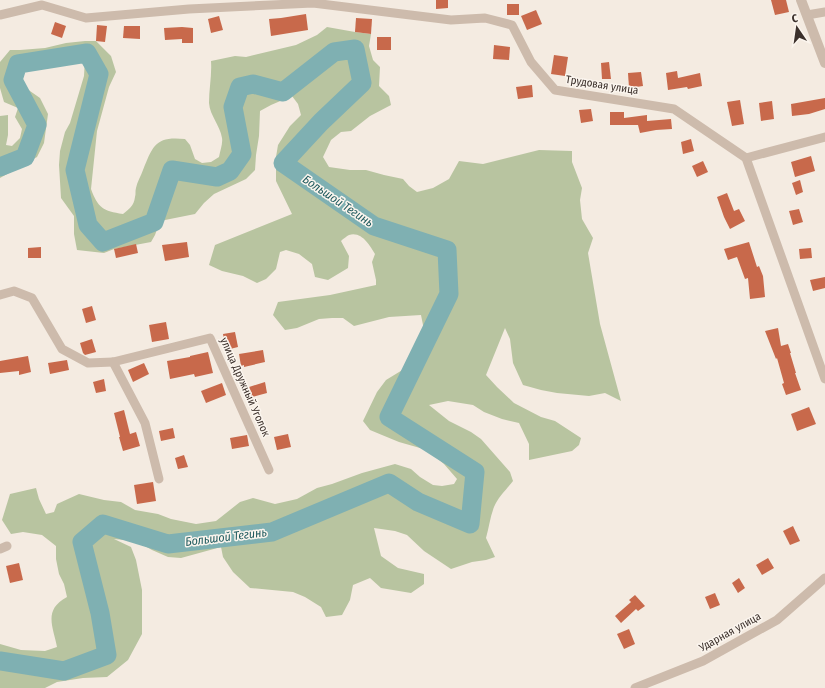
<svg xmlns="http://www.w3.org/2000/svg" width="825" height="688" font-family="'Fira Sans Condensed',sans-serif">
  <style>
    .green { fill: #b8c4a0 }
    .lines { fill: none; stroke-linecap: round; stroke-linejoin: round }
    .river { stroke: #7fb0b2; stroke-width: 19 }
    .building { fill: #c8694b }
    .minor { stroke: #cdbbac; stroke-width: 9 }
    .tertiary { stroke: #cdbbac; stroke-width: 10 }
    .labels { text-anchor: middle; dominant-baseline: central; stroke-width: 3; stroke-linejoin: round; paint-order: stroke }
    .street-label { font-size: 11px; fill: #3b302b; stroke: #fbf5ee }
    .water-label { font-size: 12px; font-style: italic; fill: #1f5a5e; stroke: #fbf5ee }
  </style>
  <rect width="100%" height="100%" fill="#f4ebe1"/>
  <path class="green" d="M327,27L355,32L371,34L369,46L373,60L380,67L379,86L389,96L391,105L370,116L351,131L341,132L331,140L323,157L329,167L350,170H366L384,175L403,179L409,186L417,192L433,188L449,179L459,161L483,164L539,150L572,151V162L582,188L580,200L582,219L593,238L588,253L600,324L621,401L605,393L589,396L557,393L541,390L523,385L513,363L510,339L505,328L486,375L497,387L514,403L541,417L555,421L581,438L579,445L572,451L529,460V444L519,423L502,419L484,412L473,405L448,401L429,405L449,421L471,432L481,439L510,472L513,481C507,489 498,497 494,507C490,517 489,528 486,538L495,557L486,560L472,562L451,569L424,551L407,535L395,531L374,528L381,556L398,568L424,574V584L411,593L381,588L370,578L353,585L350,600L342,615L326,617L321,607L305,597L293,592L250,588L233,572L223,557L221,547L181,558L168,557L152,550L136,541L114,539L131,547L136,560L142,590V634L128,660L107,677L83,678L57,682L45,688H0V644L21,650L45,651L57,647C53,626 43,610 67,597L64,584L59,574L56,559V546L42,535L23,532L11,534L2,520L10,494L36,488L39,499L46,514L54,512L57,504L79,494L104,500L121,502L135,510L158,514L171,519L196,524L216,521L240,502L253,498L275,504L297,499L317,488L332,484L362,473L395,464L411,469L420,477L433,485L442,486L454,484L457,479L444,464L427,450L399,442L382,435L370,430L363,421L377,392L386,380L404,369L411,358L416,344L425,335L421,315L389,317L354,326L343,318H332L319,319L297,328L285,330L273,315L278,302L330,295L376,285V280L372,262L375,254C370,246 362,231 349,235C347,236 343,239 341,241L349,256L348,268L328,280L315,277L312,264L299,254L286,250L280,252L276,269L266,279L257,283L243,276L222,271L209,265L215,245L292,214L276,181V157L278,145L290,126L301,115L298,104L292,96L271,105L260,111L259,136L256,155L255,170L246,179L214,194L204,203L195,214L160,221L155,235L151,242L114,249L104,253L77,250L74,234V216L61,198L59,165L60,151L65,132L70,123L84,76L85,58L46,64L32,67L22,74L20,84L40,98L48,114L44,143L37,157L0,178V116L8,115V135L6,145L12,146L20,138L22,129L15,117L18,108L4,102L0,88V62L10,50H20L45,48L66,43L85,41H96L111,56L116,72L109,87L97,131L91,189C98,208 103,211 123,214C129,209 134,206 135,197C136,194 135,191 136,188C137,182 141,176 143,170C153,145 156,136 185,139L190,145L195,159L202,163L211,162L219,157C220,151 223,144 222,138C220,125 210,116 209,103C209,89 212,75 211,61L235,56L246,57L296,45L317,35Z"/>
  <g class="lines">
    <polyline class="river" points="0,167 25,157 37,125 13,80 18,64 87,53 99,74 75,170 88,225 103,242 154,222 172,170 217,177 230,171 242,154 233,107 240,87 253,84 283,92 334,52 355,49 362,83 321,122 283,163 374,226 447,250 449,294 389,417 475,472 470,524 418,502 389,483 272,532 168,544 103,524 82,542 100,613 107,655 64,671 0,661"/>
  </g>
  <g class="building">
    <polygon points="436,0 448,0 448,8 436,9"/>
    <polygon points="771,0 786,0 789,12 775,15"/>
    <rect x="507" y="4" width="12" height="11"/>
    <polygon points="536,10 542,24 527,30 521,16"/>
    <polygon points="306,14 308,30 271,36 269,19 281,18"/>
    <polygon points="219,16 223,30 211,33 208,19"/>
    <polygon points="356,18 372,19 371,34 355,32"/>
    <polygon points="55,22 66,26 62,38 51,34"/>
    <polygon points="97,25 107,26 105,42 96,41"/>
    <polygon points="124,26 140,26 140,39 123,38"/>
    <polygon points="182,27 193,28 193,43 182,43 182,39 165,40 164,28"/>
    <rect x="377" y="37" width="14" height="13"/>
    <polygon points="494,45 510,47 509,60 493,59"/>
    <polygon points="554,55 568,57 565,76 551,74"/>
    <polygon points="609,62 611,79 602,79 601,63"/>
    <polygon points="677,71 678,78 700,73 702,86 688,89 687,87 668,90 666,73"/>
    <polygon points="641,72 643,86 629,88 628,73"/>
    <polygon points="532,85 533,97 518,99 516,87"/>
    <polygon points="825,98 825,109 809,114 792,116 791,104"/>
    <polygon points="740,100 744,124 732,126 727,102"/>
    <polygon points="772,101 774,119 761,121 759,103"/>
    <polygon points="591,109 593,121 581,123 579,110"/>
    <polygon points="610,112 624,112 624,118 647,115 647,121 671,119 672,129 656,130 640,133 638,125 610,125"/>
    <polygon points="691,139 694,151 683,154 681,142"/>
    <polygon points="811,156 815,171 795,177 791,162"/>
    <polygon points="703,161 708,172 697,177 692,166"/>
    <polygon points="800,180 803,192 796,195 792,183"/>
    <polygon points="727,193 734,211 739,209 745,221 730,229 724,217 717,197"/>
    <polygon points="799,209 803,222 793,225 789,211"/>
    <polygon points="187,242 189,257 165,261 162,245"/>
    <polygon points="749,242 757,267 759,266 763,276 765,297 750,299 748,278 745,279 737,257 728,260 724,249"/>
    <polygon points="136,244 138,253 116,258 114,249"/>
    <polygon points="41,247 41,258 28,258 28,248"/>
    <polygon points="811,248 812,258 800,259 799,249"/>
    <polygon points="825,277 825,288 813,291 810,280"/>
    <polygon points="92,306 96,320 86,323 82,309"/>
    <polygon points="166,322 169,339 152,342 149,325"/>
    <polygon points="778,328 781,346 788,344 791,353 790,353 796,373 795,373 801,390 786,395 782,384 784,383 777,358 776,359 765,331"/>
    <polygon points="235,332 238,347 226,350 223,334"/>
    <polygon points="92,339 96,352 85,355 83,353 80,343"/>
    <polygon points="263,350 265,362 244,367 244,365 241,366 239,354"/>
    <polygon points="208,352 213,373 195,377 194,374 170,379 167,361 190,357 190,356"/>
    <polygon points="28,356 31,372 19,375 19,371 0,373 0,361"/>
    <polygon points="67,360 69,370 50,374 48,363"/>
    <polygon points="144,363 149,374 133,382 128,370"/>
    <polygon points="104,379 106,391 96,393 93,382"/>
    <polygon points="265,382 267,393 252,397 249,387"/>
    <polygon points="222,383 226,395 206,403 201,391"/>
    <polygon points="809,407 816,424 797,431 791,414"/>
    <polygon points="124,410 130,434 136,432 140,446 123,451 119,437 120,437 114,413"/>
    <polygon points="173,428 175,438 161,441 159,431"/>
    <polygon points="288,434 291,447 277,450 274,437"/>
    <polygon points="247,435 249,446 232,449 230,438"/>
    <polygon points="184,455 188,467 178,469 175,458"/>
    <polygon points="153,482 156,501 137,504 134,485"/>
    <polygon points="793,526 800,541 790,545 783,531"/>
    <polygon points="768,558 774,568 762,575 756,565"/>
    <polygon points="19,563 23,580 10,583 6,566"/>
    <polygon points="739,578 745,588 738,593 732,583"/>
    <polygon points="715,593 720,605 710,609 705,597"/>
    <polygon points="635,595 645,606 638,611 636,609 621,623 615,616 631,602 629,600"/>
    <polygon points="629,629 635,644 624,649 617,634"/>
  </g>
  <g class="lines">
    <g class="minor">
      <polyline points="0,15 42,5 86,18 189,9 313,3 451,20 485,18 512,25 531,62 555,90 674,109 746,158 825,379"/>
      <polyline points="807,15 825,12"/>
      <polyline points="746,158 825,137"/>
      <polyline points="0,295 14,291 32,298 62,349 88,363 113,362 210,338 269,470"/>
      <polyline points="113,362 145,423 159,479"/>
      <polyline points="0,549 7,546"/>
      <polyline points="635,688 703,661 777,620 825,578"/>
    </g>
    <polyline class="tertiary" points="801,0 825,63"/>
  </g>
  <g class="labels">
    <g class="street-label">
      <text transform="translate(602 85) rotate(9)">Трудовая улица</text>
      <text transform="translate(245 387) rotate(66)">улица Дружный Уголок</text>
      <text transform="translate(730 632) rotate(-29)">Ударная улица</text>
    </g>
    <g class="water-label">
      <text transform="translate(338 201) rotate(34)">Большой Тегинь</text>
      <text transform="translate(226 537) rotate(-7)">Большой Тегинь</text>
    </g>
  </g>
  <g transform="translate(797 28) rotate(347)" stroke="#fbf5ee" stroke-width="3" paint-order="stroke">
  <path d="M0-3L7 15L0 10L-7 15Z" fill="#3b302b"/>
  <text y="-6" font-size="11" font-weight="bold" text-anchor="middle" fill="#3b302b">С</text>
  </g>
</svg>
